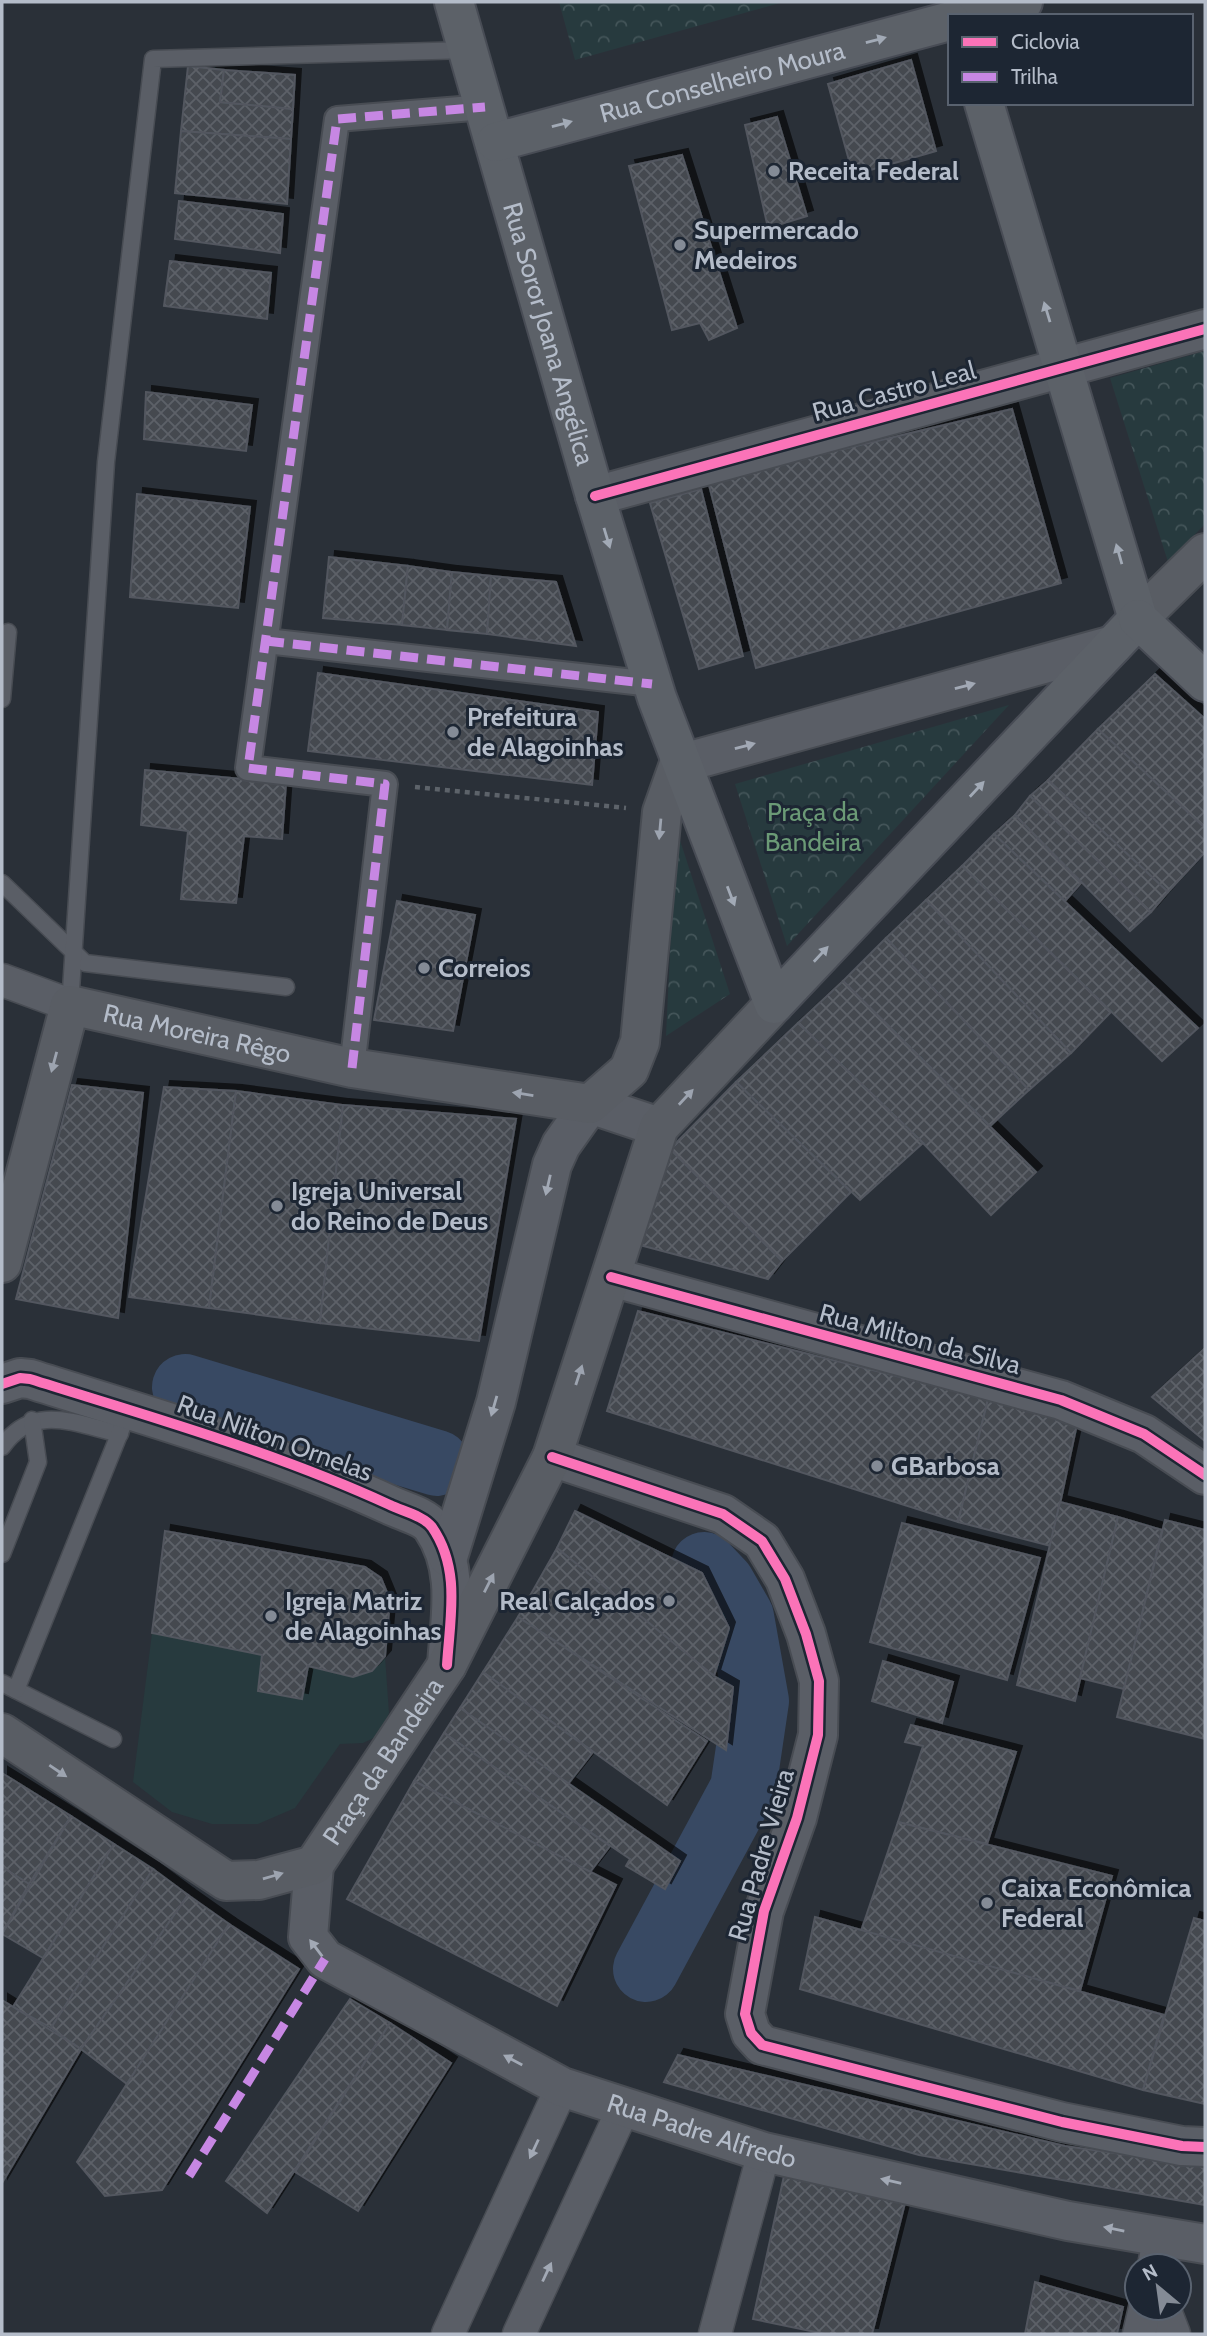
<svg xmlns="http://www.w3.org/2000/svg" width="1207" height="2336" font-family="Cabin,sans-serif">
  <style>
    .forest { fill: url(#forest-crowns) }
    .garden { fill: #273a3e }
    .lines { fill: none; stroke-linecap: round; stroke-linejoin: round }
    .river { stroke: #384963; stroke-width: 66 }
    .building { fill: url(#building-cross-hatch); stroke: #52575f; stroke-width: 2; filter: url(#shadow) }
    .service-casing { stroke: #484c53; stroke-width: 19 }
    .pedestrian-casing { stroke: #484c53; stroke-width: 28 }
    .minor-casing { stroke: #484c53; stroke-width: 35 }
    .tertiary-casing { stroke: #484c53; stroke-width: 42 }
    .secondary-casing { stroke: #484c53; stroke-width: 42 }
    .primary-casing { stroke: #484c55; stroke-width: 42 }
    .path { stroke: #5d636a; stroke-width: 4.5; stroke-dasharray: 5 5; stroke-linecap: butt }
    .service { stroke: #5a5e66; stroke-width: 16 }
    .pedestrian { stroke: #5a5e66; stroke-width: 24 }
    .minor { stroke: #5a5e66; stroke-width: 32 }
    .tertiary { stroke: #5a5e66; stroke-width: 38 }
    .secondary { stroke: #595d64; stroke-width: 38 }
    .primary { stroke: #5c6168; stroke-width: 38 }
    .quiet { stroke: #c787e3; stroke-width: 9; stroke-dasharray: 18 9; stroke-linecap: butt }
    .cycleway-casing { stroke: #1d2633; stroke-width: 15 }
    .cycleway { stroke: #fb73b8; stroke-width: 10 }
    .oneway { fill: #a2aab6 }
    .oneway2 { fill: #a2a9b5 }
    .oneway3 { fill: #9da4b0 }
    .poi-dot { fill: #848b96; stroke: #1d2633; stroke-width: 2.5 }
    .labels { text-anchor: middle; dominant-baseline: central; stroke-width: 6; stroke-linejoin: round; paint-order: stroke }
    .street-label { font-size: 26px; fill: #b4bcc9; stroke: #1d2633 }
    .poi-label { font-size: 26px; font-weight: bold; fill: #b4bcc9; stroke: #1d2633; text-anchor: start }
    .park-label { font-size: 26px; fill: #6b9a76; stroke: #1d2633 }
  </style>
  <defs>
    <pattern id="forest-crowns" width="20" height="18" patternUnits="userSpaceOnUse" patternTransform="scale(1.75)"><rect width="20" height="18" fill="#273a3e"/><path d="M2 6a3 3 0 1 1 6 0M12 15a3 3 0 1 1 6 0" fill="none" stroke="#445559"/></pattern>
    <pattern id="building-cross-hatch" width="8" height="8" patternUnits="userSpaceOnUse" patternTransform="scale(1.75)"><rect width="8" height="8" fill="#444950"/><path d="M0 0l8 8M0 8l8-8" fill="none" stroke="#5d6168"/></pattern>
    <filter id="shadow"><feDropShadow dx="6" dy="-6" stdDeviation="0" flood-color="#0009"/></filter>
  </defs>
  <rect width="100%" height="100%" fill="#2a3038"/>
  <g class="forest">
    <polygon points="559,2 784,2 575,60"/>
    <polygon points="1205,351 1205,524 1168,562 1110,378"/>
    <polygon points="1009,705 787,946 735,784"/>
    <polygon points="676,828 730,994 666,1036"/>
  </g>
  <polygon class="garden" points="152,1633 262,1655 258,1691 301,1699 308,1666 353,1677 385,1656 389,1713 380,1735 363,1743 340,1744 295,1808 258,1824 212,1824 172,1812 133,1782"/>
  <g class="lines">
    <g class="river">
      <polyline points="185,1387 437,1463"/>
      <polyline points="646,1969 743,1789 756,1701 741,1617 722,1584 704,1565"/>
    </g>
  </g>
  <g class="building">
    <polygon points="911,60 936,151 853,175 828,84"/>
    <polygon points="188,66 224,70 220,102 293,109 291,139 181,131"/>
    <polygon points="224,70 295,75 293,109 220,102"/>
    <polygon points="777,117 807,216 768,228 745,125"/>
    <polygon points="181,131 291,139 287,204 175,193"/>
    <polygon points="682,155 737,328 709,340 700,323 672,330 629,166"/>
    <polygon points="179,201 283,214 280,253 175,239"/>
    <polygon points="170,261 271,273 267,319 164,306"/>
    <polygon points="146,392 252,405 246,451 144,439"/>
    <polygon points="1012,409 1061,583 756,668 708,481"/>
    <polygon points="701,489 743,656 699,669 650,503"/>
    <polygon points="137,494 250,507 238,608 130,597"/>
    <polygon points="329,557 408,566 402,625 323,618"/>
    <polygon points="408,566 452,572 447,630 402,625"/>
    <polygon points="452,572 491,576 487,634 447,630"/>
    <polygon points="491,576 556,582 576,646 487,634"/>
    <polygon points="318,673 598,712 592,785 308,751"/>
    <polygon points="1155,674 1205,719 1205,828 1098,729"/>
    <polygon points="1098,729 1205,828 1205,852 1168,892 1048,780"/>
    <polygon points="145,770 286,783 282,839 244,836 236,903 181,899 188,831 141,825"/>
    <polygon points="1048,780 1168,892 1151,912 1030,796"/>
    <polygon points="1030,796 1151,912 1130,931 1015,815"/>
    <polygon points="1015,815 1081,883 1065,901 994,834"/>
    <polygon points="994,834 1198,1028 1162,1061 962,866"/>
    <polygon points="962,866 1111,1012 1071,1053 926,900"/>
    <polygon points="926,900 1071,1053 1029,1090 886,938"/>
    <polygon points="397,901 475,915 453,1031 374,1020"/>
    <polygon points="886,938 1029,1090 990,1126 843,981"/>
    <polygon points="843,981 1036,1172 991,1215 923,1143 798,1023"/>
    <polygon points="798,1023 923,1143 860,1200 736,1082"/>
    <polygon points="736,1082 851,1192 782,1261 670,1149"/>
    <polygon points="72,1085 143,1093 118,1318 16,1299"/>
    <polygon points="164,1087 236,1091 209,1308 129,1297"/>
    <polygon points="236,1091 343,1105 320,1323 209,1308"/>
    <polygon points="343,1105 516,1119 479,1341 320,1323"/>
    <polygon points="670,1149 782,1261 768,1279 636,1244"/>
    <polygon points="638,1311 988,1399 958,1522 607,1411"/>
    <polygon points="1205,1348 1205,1441 1152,1397"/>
    <polygon points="988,1399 1077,1424 1051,1546 958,1522"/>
    <polygon points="1060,1502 1118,1517 1075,1701 1017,1685"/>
    <polygon points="575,1511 702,1573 729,1628 714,1676 557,1548"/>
    <polygon points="1118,1517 1162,1530 1124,1689 1080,1678"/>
    <polygon points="1165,1520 1205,1530 1205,1739 1117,1717"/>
    <polygon points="902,1523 1040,1558 1007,1680 870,1642"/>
    <polygon points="165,1531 365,1567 381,1578 390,1600 385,1656 372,1671 353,1677 308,1666 302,1699 258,1691 262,1655 152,1633"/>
    <polygon points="557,1548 714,1676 733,1687 726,1750 518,1617"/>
    <polygon points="518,1617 707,1741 667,1805 483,1672"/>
    <polygon points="883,1661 953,1682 942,1723 872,1701"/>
    <polygon points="483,1672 593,1752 568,1784 460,1708"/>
    <polygon points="460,1708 680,1861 665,1889 626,1866 630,1859 444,1733"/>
    <polygon points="911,1725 1016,1752 987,1844 898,1822 923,1746 905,1742"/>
    <polygon points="444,1733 610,1846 590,1872 414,1781"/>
    <polygon points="2,1773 71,1816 29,1884 2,1867"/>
    <polygon points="414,1781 616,1885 557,2006 347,1899"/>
    <polygon points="71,1816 114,1844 43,1958 2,1934"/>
    <polygon points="898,1822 1112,1876 1080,1991 861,1931"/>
    <polygon points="114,1844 153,1869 51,2028 13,2007"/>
    <polygon points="2,1867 29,1884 2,1934"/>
    <polygon points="153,1869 188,1895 81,2049 51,2028"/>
    <polygon points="188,1895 229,1924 127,2084 81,2049"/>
    <polygon points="815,1917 1164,2015 1143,2090 800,1989"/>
    <polygon points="1194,1918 1205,1921 1205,2104 1143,2090"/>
    <polygon points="229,1924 299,1969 162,2190 105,2196 77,2162"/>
    <polygon points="350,1999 390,2023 267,2213 226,2181"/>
    <polygon points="2,2000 81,2049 2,2183"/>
    <polygon points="390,2023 451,2063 358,2211 295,2172"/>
    <polygon points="678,2055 1065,2146 1205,2166 1205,2205 919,2155 664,2082"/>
    <polygon points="787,2162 907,2195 872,2334 825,2334 753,2319"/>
    <polygon points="1035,2282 1123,2307 1117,2334 1025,2334"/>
  </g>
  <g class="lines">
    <defs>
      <g id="service">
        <polyline points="2,699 8,632"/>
        <polyline points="2,883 85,963 286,987"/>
        <polyline points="70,1005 106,462 153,59 468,50"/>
        <path d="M2,1447C33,1402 76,1424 120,1434"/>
        <polyline points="2,1554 38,1462 32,1420"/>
        <polyline points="2,1683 113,1739"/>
        <polyline points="16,1690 129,1410"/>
      </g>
      <g id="pedestrian">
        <polyline points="266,641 652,684"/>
        <polyline points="352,1068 385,784 248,768 337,119 485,107"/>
      </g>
      <g id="minor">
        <polyline points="2,980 70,1005"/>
        <polyline points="1154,2266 1159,2238"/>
        <polyline points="1164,2308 1174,2334"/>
        <polyline points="448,2334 562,2087"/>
        <polyline points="519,2334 624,2107"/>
        <polyline points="715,2334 764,2152"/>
        <polyline points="1139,2334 1145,2308"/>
      </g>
      <g id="tertiary">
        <polyline points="595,496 1205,329"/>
        <polyline points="679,764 1113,645"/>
        <polyline points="611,1277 1061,1400 1144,1434 1205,1475"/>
        <path d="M2,1384L20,1378L30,1379C151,1417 275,1452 390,1505C402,1511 424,1516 432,1527C461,1569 450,1617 447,1665"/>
        <polyline points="552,1457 723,1514 762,1541 785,1579 806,1634 819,1681 818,1735 797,1818 764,1911 745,2014 751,2033 762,2045 1062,2122 1182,2146 1205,2147"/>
        <polyline points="448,1557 496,1402 552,1165 561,1145 590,1104 659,1127"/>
        <path id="s1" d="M314,1865L308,1937L325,1959L562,2087L764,2152L1068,2221L1205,2244"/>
      </g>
      <g id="secondary">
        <polyline points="1138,619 1205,553"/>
        <path id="s2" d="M2,1263L70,1005L352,1068L590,1104L629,1070L640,1042L662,812L679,764"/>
        <path id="s3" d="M2,1733L226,1881L259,1880L314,1865L447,1665L552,1457L659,1127L774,1004"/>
      </g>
      <g id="primary">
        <path id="s4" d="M454,2L595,496L657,698L774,1004L1138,619"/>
        <polyline points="969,16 1023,2"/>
        <polyline points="984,103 1138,619"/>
        <path id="s5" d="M496,142L950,21"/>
        <polyline points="1138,619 1205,682"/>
      </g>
    </defs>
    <use href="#service" class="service-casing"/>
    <use href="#pedestrian" class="pedestrian-casing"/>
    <use href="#minor" class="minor-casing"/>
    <use href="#tertiary" class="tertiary-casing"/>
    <use href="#secondary" class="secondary-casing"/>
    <use href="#primary" class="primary-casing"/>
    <polyline class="path" points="415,787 626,808"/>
    <use href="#service" class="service"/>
    <use href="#pedestrian" class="pedestrian"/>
    <use href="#minor" class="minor"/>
    <use href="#tertiary" class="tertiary"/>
    <use href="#secondary" class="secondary"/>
    <use href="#primary" class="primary"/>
    <g class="quiet">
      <polyline points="266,641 652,684"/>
      <polyline points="352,1068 385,784 248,768 337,119 485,107"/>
      <polyline points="189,2176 325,1959"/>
    </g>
    <defs>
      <g id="cycleway">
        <polyline points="595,496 1205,329"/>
        <polyline points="611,1277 1061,1400 1144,1434 1205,1475"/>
        <path d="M2,1384L20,1378L30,1379C151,1417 275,1452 390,1505C402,1511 424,1516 432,1527C461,1569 450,1617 447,1665"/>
        <polyline points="552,1457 723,1514 762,1541 785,1579 806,1634 819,1681 818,1735 797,1818 764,1911 745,2014 751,2033 762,2045 1062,2122 1182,2146 1205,2147"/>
      </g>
    </defs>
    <use href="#cycleway" class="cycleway-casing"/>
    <use href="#cycleway" class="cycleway"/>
  </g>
  <defs><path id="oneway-solid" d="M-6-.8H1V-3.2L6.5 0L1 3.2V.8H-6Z" transform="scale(1.75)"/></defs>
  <g class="oneway">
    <use href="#oneway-solid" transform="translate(876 40) rotate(-15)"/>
    <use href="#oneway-solid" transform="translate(562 124) rotate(-15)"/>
    <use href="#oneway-solid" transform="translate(1047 312) rotate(-107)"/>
    <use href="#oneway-solid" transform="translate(607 538) rotate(73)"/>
    <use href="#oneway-solid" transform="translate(1119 554) rotate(-106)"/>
    <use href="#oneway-solid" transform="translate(977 789) rotate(-47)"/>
    <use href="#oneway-solid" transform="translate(731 896) rotate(69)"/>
    <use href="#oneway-solid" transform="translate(821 954) rotate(-47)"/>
  </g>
  <g class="oneway2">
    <use href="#oneway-solid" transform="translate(965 686) rotate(-15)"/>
    <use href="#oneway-solid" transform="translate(745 746) rotate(-15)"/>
    <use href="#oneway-solid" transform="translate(548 1185) rotate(103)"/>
    <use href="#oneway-solid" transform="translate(494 1406) rotate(106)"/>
    <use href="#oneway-solid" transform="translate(316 1948) rotate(-127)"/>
    <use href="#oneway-solid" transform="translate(513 2060) rotate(-152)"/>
    <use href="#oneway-solid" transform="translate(534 2149) rotate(115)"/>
    <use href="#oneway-solid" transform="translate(891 2181) rotate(-167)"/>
    <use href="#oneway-solid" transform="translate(1114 2229) rotate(-169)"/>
    <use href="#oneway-solid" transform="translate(547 2272) rotate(-65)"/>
  </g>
  <g class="oneway3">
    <use href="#oneway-solid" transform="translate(660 829) rotate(95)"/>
    <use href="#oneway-solid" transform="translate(54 1062) rotate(105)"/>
    <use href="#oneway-solid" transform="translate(523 1094) rotate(-171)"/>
    <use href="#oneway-solid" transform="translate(686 1097) rotate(-47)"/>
    <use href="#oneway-solid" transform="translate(579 1375) rotate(-72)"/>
    <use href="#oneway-solid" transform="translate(489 1583) rotate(-63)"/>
    <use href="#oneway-solid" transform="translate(58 1771) rotate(34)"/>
    <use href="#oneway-solid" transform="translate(273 1876) rotate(-16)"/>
  </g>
  <g class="poi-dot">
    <circle cx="774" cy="171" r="7"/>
    <circle cx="680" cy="245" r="7"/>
    <circle cx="453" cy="732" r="7"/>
    <circle cx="424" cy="968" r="7"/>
    <circle cx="277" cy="1206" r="7"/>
    <circle cx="877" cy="1466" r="7"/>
    <circle cx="669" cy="1601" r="7"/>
    <circle cx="271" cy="1616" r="7"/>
    <circle cx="987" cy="1903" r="7"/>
  </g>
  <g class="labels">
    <g class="street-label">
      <text stroke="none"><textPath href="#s5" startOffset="234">Rua Conselheiro Moura</textPath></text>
      <text stroke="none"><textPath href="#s4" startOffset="345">Rua Soror Joana Angélica</textPath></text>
      <text transform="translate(894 391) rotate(-15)">Rua Castro Leal</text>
      <text stroke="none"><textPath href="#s2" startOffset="397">Rua Moreira Rêgo</textPath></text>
      <text transform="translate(920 1339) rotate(15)">Rua Milton da Silva</text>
      <text transform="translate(275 1438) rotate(20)">Rua Nilton Ornelas</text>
      <text stroke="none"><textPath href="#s3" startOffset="483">Praça da Bandeira</textPath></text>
      <text transform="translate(761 1855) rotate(-74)">Rua Padre Vieira</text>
      <text stroke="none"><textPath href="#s1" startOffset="516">Rua Padre Alfredo</textPath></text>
    </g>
    <g class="poi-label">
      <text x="788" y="171">Receita Federal</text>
      <text x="694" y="230">Supermercado<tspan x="694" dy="30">Medeiros</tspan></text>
      <text x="467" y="717">Prefeitura<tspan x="467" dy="30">de Alagoinhas</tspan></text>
      <text x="438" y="968">Correios</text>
      <text x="291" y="1191">Igreja Universal<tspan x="291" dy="30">do Reino de Deus</tspan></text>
      <text x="891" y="1466">GBarbosa</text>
      <text x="285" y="1601">Igreja Matriz<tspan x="285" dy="30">de Alagoinhas</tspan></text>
      <text x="655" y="1601" text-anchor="end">Real Calçados</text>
      <text x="1001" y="1888">Caixa Econômica<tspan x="1001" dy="30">Federal</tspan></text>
    </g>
    <g class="park-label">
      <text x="813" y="812">Praça da<tspan x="813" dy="30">Bandeira</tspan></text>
    </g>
  </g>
  <rect width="1207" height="2336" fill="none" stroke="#b4bcc9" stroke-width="7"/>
  <rect x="948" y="14" width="245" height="91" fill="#1d2633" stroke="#59626f" stroke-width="2"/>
  <rect x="962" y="37" width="35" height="10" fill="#fb73b8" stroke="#59626f" stroke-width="2"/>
  <text x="1011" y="49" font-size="21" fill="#b4bcc9">Ciclovia</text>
  <rect x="962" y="72" width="35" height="10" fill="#c787e3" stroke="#59626f" stroke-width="2"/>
  <text x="1011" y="84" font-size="21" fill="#b4bcc9">Trilha</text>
  <g transform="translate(1158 2287) rotate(331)"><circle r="33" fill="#1d2633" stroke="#59626f" stroke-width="2"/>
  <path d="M0-5L12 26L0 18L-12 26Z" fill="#848b96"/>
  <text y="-10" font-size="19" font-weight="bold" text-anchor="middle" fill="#b4bcc9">N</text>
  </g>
</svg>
